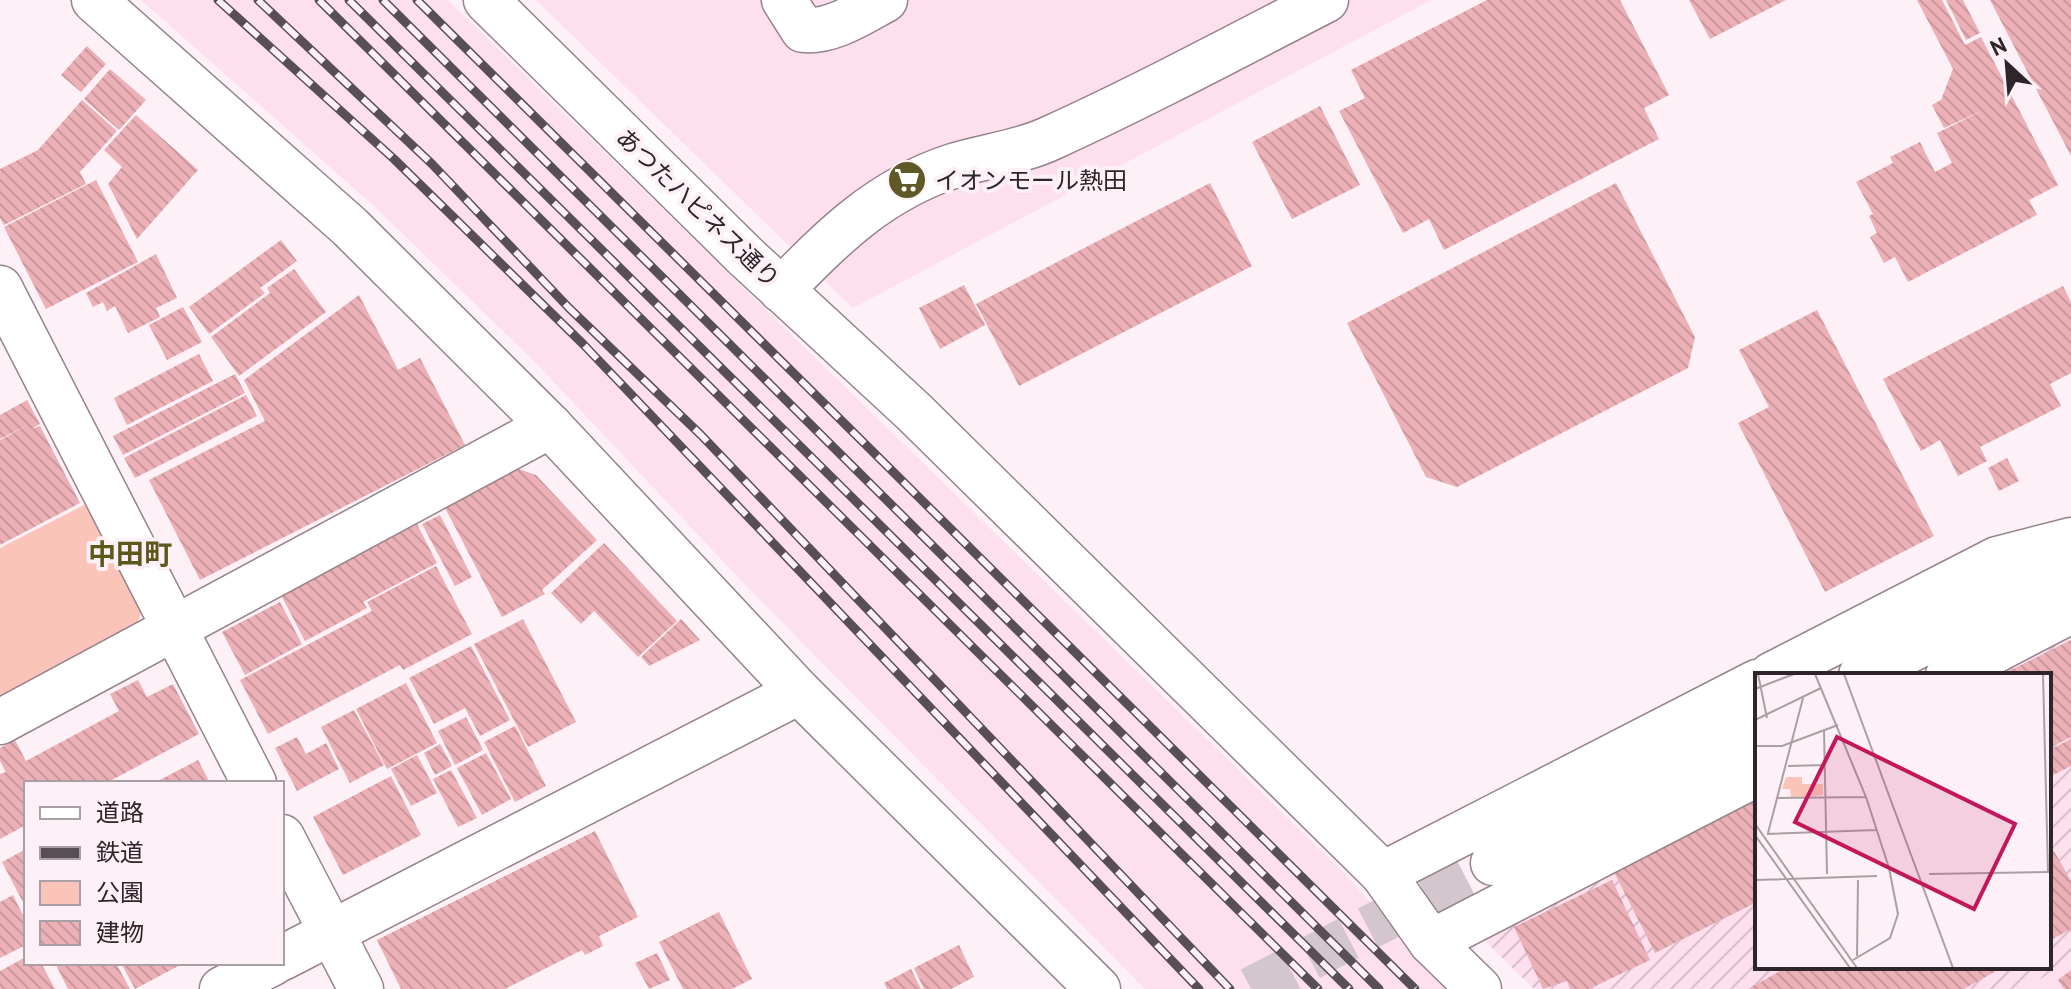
<svg xmlns="http://www.w3.org/2000/svg" width="2071" height="989" font-family="'PT Sans','Noto Sans JP',sans-serif">
  <style>
    .built { fill: #fddfed }
    .industrial { fill: url(#industrial-furrows) }
    .park { fill: #fac5b8 }
    .building { fill: url(#building-back-hatch) }
    .lines { fill: none; stroke-linecap: round; stroke-linejoin: round }
    .minor-tunnel { stroke: #d3c7cd; stroke-width: 44; stroke-dasharray: 44 22; stroke-linecap: butt }
    .minor-casing { stroke: #96838c; stroke-width: 47 }
    .minor { stroke: #fff; stroke-width: 44 }
    .rail-casing { stroke: #584f54; stroke-width: 9 }
    .rail { stroke: #fdf0f6; stroke-width: 6; stroke-dasharray: 18; stroke-linecap: butt }
    .labels { text-anchor: middle; dominant-baseline: central; stroke-width: 8; stroke-linejoin: round; paint-order: stroke }
    .poi-label { font-size: 24px; fill: #2d2529; stroke: #fdf0f6; text-anchor: start }
    .street-label { font-size: 24px; fill: #2d2529; stroke: #fdf0f6 }
    .quarter-label { font-size: 28px; font-weight: bold; fill: #5c571b; stroke: #fdf0f6 }
    .inset-road { fill: none; stroke: #aa9fa4; stroke-width: 2 }
    .view { fill: #c2185b; fill-opacity: 0.15; stroke: #c2185b; stroke-width: 4 }
    .inset-edge { fill: none; stroke: #2d2529; stroke-width: 4 }
  </style>
  <defs>
    <pattern id="industrial-furrows" width="10" height="10" patternUnits="userSpaceOnUse" patternTransform="scale(2)"><rect width="10" height="10" fill="#fddfed"/><path d="M-1 1l2-2M0 10L10 0M9 11l2-2" fill="none" stroke="#d9bfcb"/></pattern>
    <pattern id="building-back-hatch" width="6" height="6" patternUnits="userSpaceOnUse" patternTransform="scale(2)"><rect width="6" height="6" fill="#ecb0b7"/><path d="M-1 5l2 2M0 0l6 6M5-1l2 2" fill="none" stroke="#cb979d"/></pattern>
  </defs>
  <rect width="100%" height="100%" fill="#fdf0f6"/>
  <g class="built">
    <polygon points="141,0 448,0 1345,874 1448,989 1145,989 754,594 534,361 373,205"/>
    <polygon points="536,0 1431,0 853,308"/>
    <polygon points="2071,961 2071,989 2023,989"/>
  </g>
  <polygon class="industrial" points="2071,633 2071,961 2023,989 1534,989 1480,936 1757,794 1757,967 2049,967 2049,675 1989,675"/>
  <polygon class="park" points="88,503 143,607 136,627 0,700 0,548"/>
  <g class="building">
    <polygon points="1487,0 1620,0 1669,95 1644,108 1659,139 1444,250 1429,219 1403,233 1339,111 1365,98 1351,70"/>
    <polygon points="1689,0 1786,0 1710,39"/>
    <polygon points="1917,0 1942,0 1965,45 1981,37 2058,185 2029,200 2037,215 1908,282 1895,257 1884,263 1870,237 1877,233 1869,216 1873,214 1856,182 1893,163 1890,157 1920,142 1935,172 1952,163 1937,133 1984,110 1944,128 1932,105 1941,100 1953,69"/>
    <polygon points="1946,0 1963,0 1980,33 1966,40"/>
    <polygon points="1990,0 2071,0 2071,156"/>
    <polygon points="87,46 106,64 81,92 61,75"/>
    <polygon points="110,69 146,100 119,130 84,99"/>
    <polygon points="82,100 117,131 80,172 86,184 4,225 0,218 0,169 38,150"/>
    <polygon points="1320,106 1360,185 1292,219 1252,142"/>
    <polygon points="136,115 198,170 137,239 108,184 122,167 104,150"/>
    <polygon points="96,180 138,262 46,309 4,227"/>
    <polygon points="1210,183 1252,266 1019,386 976,304"/>
    <polygon points="1616,183 1695,337 1688,368 1457,487 1426,477 1347,323"/>
    <polygon points="281,240 297,261 260,288 265,293 209,334 189,307"/>
    <polygon points="156,254 177,298 156,308 160,317 128,333 115,306 107,311 103,302 93,307 86,293"/>
    <polygon points="294,269 326,312 239,376 211,337 270,293 267,288"/>
    <polygon points="964,285 985,325 940,349 919,308"/>
    <polygon points="2063,286 2071,302 2071,373 2050,384 2061,406 1980,447 1987,461 1958,476 1940,440 1921,451 1883,379"/>
    <polygon points="359,295 398,370 420,358 465,445 200,580 149,480 265,421 244,380"/>
    <polygon points="183,307 202,342 167,360 149,325"/>
    <polygon points="1817,310 1934,536 1825,592 1738,423 1769,407 1739,350"/>
    <polygon points="199,354 213,381 127,425 114,398"/>
    <polygon points="235,374 245,393 123,455 113,436"/>
    <polygon points="246,395 257,416 135,478 124,458"/>
    <polygon points="27,400 40,424 31,429 40,426 80,503 0,545 0,440 30,424 0,439 0,415"/>
    <polygon points="2007,458 2019,481 1999,491 1988,468"/>
    <polygon points="516,468 536,475 597,540 542,590 545,594 502,617 444,506"/>
    <polygon points="440,515 472,577 455,586 422,524"/>
    <polygon points="417,524 437,563 363,602 367,608 305,641 281,595"/>
    <polygon points="604,543 677,621 638,657 594,611 581,624 551,593"/>
    <polygon points="436,566 472,634 403,670 400,665 268,734 240,680 372,611 367,602"/>
    <polygon points="280,602 302,644 245,675 222,632"/>
    <polygon points="523,619 576,722 528,747 474,644"/>
    <polygon points="681,619 700,640 649,666 641,657"/>
    <polygon points="2071,640 2071,737 2049,748 2049,675 2011,675 2009,671"/>
    <polygon points="471,646 510,720 480,736 465,708 434,724 409,678"/>
    <polygon points="138,680 147,697 173,684 199,734 106,783 26,783 26,825 0,839 0,774 6,772 0,761 0,748 15,740 26,761 119,711 110,694"/>
    <polygon points="406,683 437,743 387,769 356,709"/>
    <polygon points="354,710 384,765 350,783 321,727"/>
    <polygon points="466,717 483,750 455,765 438,731"/>
    <polygon points="515,726 546,786 515,802 484,742"/>
    <polygon points="297,737 306,754 326,743 339,769 297,791 275,748"/>
    <polygon points="2071,739 2071,766 2049,777 2049,750"/>
    <polygon points="440,744 452,766 435,775 424,753"/>
    <polygon points="486,753 511,799 482,815 457,768"/>
    <polygon points="417,755 437,793 411,806 391,769"/>
    <polygon points="198,760 210,783 154,783"/>
    <polygon points="451,770 477,818 458,827 433,779"/>
    <polygon points="391,776 421,835 343,875 313,817"/>
    <polygon points="1757,800 1757,902 1655,953 1614,872"/>
    <polygon points="595,831 638,917 599,936 603,946 585,955 582,950 505,989 401,989 377,940"/>
    <polygon points="26,849 26,908 2,862"/>
    <polygon points="2054,851 2071,881 2071,929 2049,941 2049,853"/>
    <polygon points="1612,880 1650,960 1589,989 1570,989 1567,981 1543,989 1514,927"/>
    <polygon points="13,895 26,921 26,945 0,958 0,902"/>
    <polygon points="719,912 752,979 732,989 683,989 659,942"/>
    <polygon points="959,945 974,977 951,989 924,989 914,968"/>
    <polygon points="657,953 670,980 649,989 635,963"/>
    <polygon points="26,957 26,963 41,963 55,989 0,989 0,971"/>
    <polygon points="55,963 116,963 130,989 68,989"/>
    <polygon points="121,963 184,963 135,989"/>
    <polygon points="1787,967 2003,967 1964,989 1748,989"/>
    <polygon points="911,969 921,989 887,989 884,983"/>
    <polygon points="2071,970 2071,989 2064,989 2058,980"/>
  </g>
  <g class="lines">
    <polyline class="minor-tunnel" points="1251,989 1493,863"/>
    <defs>
      <g id="minor">
        <polyline points="94,0 350,227 550,426 799,692 1098,989"/>
        <polyline points="486,0 744,255 914,412 1383,874 1431,942 1479,989"/>
        <path d="M784,0L803,30C831,33 861,13 885,0"/>
        <polyline points="0,288 254,783"/>
        <path d="M781,290C833,237 879,190 953,166C985,156 1022,152 1053,137C1145,95 1235,47 1326,0"/>
        <polyline points="1771,675 1997,559 2071,540"/>
        <polyline points="1861,675 2071,568"/>
        <polyline points="1948,675 2071,611"/>
        <polyline points="0,722 550,426"/>
        <polyline points="282,837 361,989"/>
        <polyline points="1493,863 1757,728"/>
        <polyline points="1383,874 1757,682"/>
        <polyline points="1431,942 1757,774"/>
        <polyline points="282,958 799,692"/>
        <polyline points="222,989 273,963"/>
      </g>
    </defs>
    <use href="#minor" class="minor-casing"/>
    <use href="#minor" class="minor"/>
    <defs>
      <g id="rail">
        <polyline points="218,0 394,159 583,344 1199,989"/>
        <polyline points="258,0 432,164 569,308 701,435 1230,989"/>
        <polyline points="319,0 1318,989"/>
        <polyline points="349,0 1349,989"/>
        <polyline points="383,0 1379,989"/>
        <polyline points="417,0 1415,989"/>
      </g>
    </defs>
    <use href="#rail" class="rail-casing"/>
    <use href="#rail" class="rail"/>
  </g>
  <defs>
    <symbol id="supermarket-disc" viewBox="-11 -11 22 22"><circle r="9.5" fill="#5e5926" stroke="#fdf0f6"/><path d="M-6-5.5h2.5l.6 2H6L4.5 2H-2.5L-4.4-4H-6ZM-1.5 3.2a1.3 1.3 0 1 0 .1 0ZM3 3.2a1.3 1.3 0 1 0 .1 0Z" fill="#fff"/></symbol>
  </defs>
  <g fill-rule="evenodd">
    <use href="#supermarket-disc" x="885" y="158" width="44" height="44"/>
  </g>
  <g class="labels">
    <g class="poi-label">
      <text x="935" y="180">イオンモール熱田</text>
    </g>
    <g class="street-label">
      <text transform="translate(698 208) rotate(44)">あつたハピネス通り</text>
    </g>
    <g class="quarter-label">
      <text x="130" y="553">中田町</text>
    </g>
  </g>
  <g transform="translate(1755 673)">
    <rect width="296" height="296" fill="#fdf0f6"/>
    <path d="M31,104H47V111H68V122L36,125L35,116H27Z" fill="#fac5b8"/>
    <path class="inset-road" d="M3,1L12,45M60,1L111,124L134,195L143,241L135,265L98,287M89,1L198,295M288,1L293,199M0,16L39,1M0,47L66,15M69,57L72,201M0,73H27L83,52M33,93L70,92M21,125L111,124M0,151L102,295M13,160L48,25M12,161L121,157M0,162L95,295M174,201L294,199M0,207L122,203M102,283L103,207"/>
    <path class="view" d="M82,64L260,151L219,236L40,149Z"/>
    <rect width="296" height="296" class="inset-edge"/>
  </g>
  <rect x="24" y="781" width="260" height="184" fill="#fdf0f6" stroke="#aa9fa4" stroke-width="2"/>
  <rect x="40" y="807" width="40" height="12" fill="#ffffff" stroke="#aa9fa4" stroke-width="2"/>
  <text x="96" y="821" font-size="24" fill="#2d2529">道路</text>
  <rect x="40" y="847" width="40" height="12" fill="#584f54" stroke="#aa9fa4" stroke-width="2"/>
  <text x="96" y="861" font-size="24" fill="#2d2529">鉄道</text>
  <rect x="40" y="881" width="40" height="24" fill="#fac5b8" stroke="#aa9fa4" stroke-width="2"/>
  <text x="96" y="901" font-size="24" fill="#2d2529">公園</text>
  <rect x="40" y="921" width="40" height="24" fill="url(#building-back-hatch)" stroke="#aa9fa4" stroke-width="2"/>
  <text x="96" y="941" font-size="24" fill="#2d2529">建物</text>
  <g transform="translate(2007 64) rotate(334)" stroke="#fdf0f6" stroke-width="6" paint-order="stroke">
  <path d="M0-6L14 30L0 20L-14 30Z" fill="#2d2529"/>
  <text y="-12" font-size="22" font-weight="bold" text-anchor="middle" fill="#2d2529">N</text>
  </g>
</svg>
